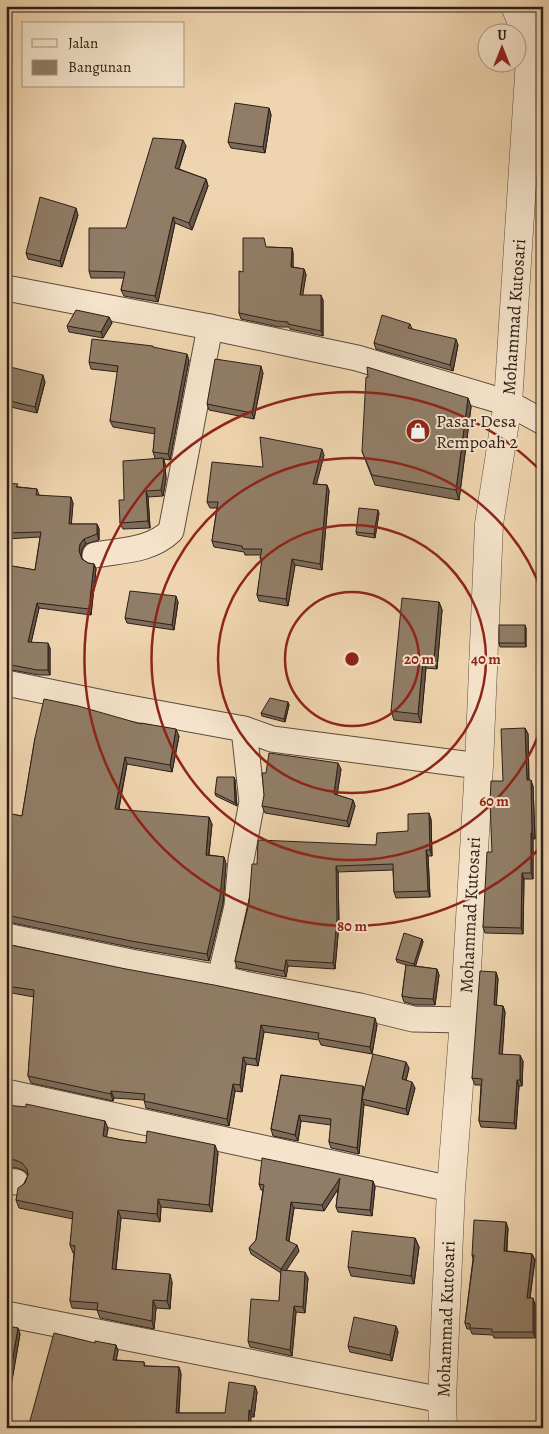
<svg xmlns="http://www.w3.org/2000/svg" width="549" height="1434" font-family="Alegreya,serif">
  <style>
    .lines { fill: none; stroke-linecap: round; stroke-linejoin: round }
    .minor-casing { stroke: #5d4c3e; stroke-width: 27 }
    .tertiary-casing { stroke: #5d4c3e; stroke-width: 29 }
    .minor { stroke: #f5e4cb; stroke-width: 25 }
    .tertiary { stroke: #f5e4cb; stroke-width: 28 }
    .wall { fill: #7d6c59; stroke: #2c1e19 }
    .shaded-wall { fill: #665848; stroke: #2c1e19 }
    .building { fill: #917d67; stroke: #2c1e19 }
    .ring { fill: none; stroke: #8f2418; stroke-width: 2.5 }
    .labels { text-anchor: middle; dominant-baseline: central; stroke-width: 4; stroke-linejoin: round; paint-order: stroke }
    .street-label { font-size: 18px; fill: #2c1e19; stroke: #f5e4cb }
    .poi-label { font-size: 18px; fill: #2c1e19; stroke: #f5e4cb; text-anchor: start }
    .centre { fill: #8f2418; stroke: #f5e4cb; stroke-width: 2.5 }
    .ring-label { font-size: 15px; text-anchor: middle; font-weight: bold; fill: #8f2418; stroke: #f5e4cb; stroke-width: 4; stroke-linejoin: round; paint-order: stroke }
  </style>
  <rect width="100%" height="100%" fill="#efd5af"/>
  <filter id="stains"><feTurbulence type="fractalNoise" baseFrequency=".004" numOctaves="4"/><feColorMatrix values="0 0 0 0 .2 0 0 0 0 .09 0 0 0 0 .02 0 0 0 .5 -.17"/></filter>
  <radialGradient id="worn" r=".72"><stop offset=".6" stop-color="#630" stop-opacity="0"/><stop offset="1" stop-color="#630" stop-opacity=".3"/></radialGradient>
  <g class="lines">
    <defs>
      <g id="minor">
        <polyline points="6,288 210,327 357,358 508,403 543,422"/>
        <path d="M95,555C122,550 150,551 171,531L210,327"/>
        <polyline points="6,683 113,705 244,729 272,739 479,766"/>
        <polyline points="6,936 131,962 220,978 244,984 360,1006 413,1019 464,1020"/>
        <polyline points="220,978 237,906 241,860 252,802 244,729"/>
        <polyline points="6,1092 451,1189"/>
        <polyline points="6,1181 16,1182"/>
        <polyline points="6,1314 442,1400"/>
      </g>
      <g id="tertiary">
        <polyline points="515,6 531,44"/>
        <polyline points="443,1428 442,1400 451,1189 464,1020 479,766 489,524 508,403 531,44 538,6"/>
      </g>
    </defs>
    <use href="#minor" class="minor-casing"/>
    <use href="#tertiary" class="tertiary-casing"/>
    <use href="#minor" class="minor"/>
    <use href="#tertiary" class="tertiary"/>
  </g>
  <g class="wall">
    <polygon points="269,108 271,115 265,153 231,148 228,142"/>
    <polygon points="186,146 179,169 206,179 208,186 192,230 175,223 158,302 124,296 121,290 124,278 91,278 89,271 126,228"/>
    <polygon points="78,215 62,267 28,259 26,253"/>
    <polygon points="267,247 292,248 293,253 293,267 304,269 306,275 302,295 323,300 323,336 290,329 289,327 279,327 241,319 239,313 243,272"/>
    <polygon points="109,317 112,323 103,338 69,332 67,326"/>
    <polygon points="410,324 412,329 458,345 453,371 376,349 374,343"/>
    <polygon points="154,348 189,360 170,460 164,459 165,464 166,479 163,496 148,497 150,528 123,529 120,523 124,500 155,458 153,452 155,434 113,427 110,421 118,372 91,369 89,362"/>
    <polygon points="6,366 45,382 37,413 6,406"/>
    <polygon points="263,373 254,419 209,410 207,404"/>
    <polygon points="468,398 471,407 459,500 375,485 362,451"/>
    <polygon points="324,455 316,484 327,485 329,491 322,570 295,565 288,606 259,601 257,595 262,562 260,558 261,555 245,555 244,552 214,547 212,541 217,508 210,508 207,502 263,467"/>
    <polygon points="6,483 19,487 37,489 39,495 73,503 71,524 97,524 99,529 99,540 86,544 82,549 81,556 82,559 88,563 94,564 96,569 91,615 39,608 31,642 50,648 50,675 39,675 6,669 6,565 35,570 40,537 6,539"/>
    <polygon points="379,513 375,538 357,535 356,532"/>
    <polygon points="178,602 174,630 127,623 125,618"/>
    <polygon points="439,602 442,610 437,669 426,668 421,723 394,720 391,711"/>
    <polygon points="526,628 526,647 500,647 499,643"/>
    <polygon points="288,702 289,705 285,722 262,716 261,713"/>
    <polygon points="525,728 528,734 529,780 533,786 535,839 533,839 533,879 524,879 523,934 485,933 483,927 503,781"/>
    <polygon points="179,736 172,772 127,764 119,809 212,824 209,855 224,857 226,864 223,904 209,961 134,948 8,922 6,922 6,813 22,816 35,738"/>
    <polygon points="341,769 337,795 353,800 355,806 349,827 265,813 262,806"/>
    <polygon points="234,777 235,780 237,806 216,796 215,793"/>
    <polygon points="431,819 432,856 428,856 430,897 396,898 394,892 393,870 338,872 339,924 335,969 288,966 286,977 237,968 235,961 257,864 376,845 408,831"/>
    <polygon points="422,939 423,942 415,966 437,969 439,975 435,1005 415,1005 404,1002 402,996 406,965 397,962 396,959"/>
    <polygon points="6,944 377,1025 372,1054 321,1045 319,1040 264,1032 258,1066 246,1064 242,1092 235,1091 229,1126 146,1108 144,1100 114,1098 113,1101 31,1083 28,1076 34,997 6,992"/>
    <polygon points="496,972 498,979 496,1005 503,1006 505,1012 502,1054 523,1061 522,1086 519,1086 516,1129 481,1127 479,1121 481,1085 475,1085 472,1078"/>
    <polygon points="409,1068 406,1080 415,1088 408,1115 365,1105 364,1104 359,1154 331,1148 329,1142 331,1125 301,1121 298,1141 273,1136 271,1129 281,1075 365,1089"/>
    <polygon points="6,1105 105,1121 108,1129 106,1137 122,1140 218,1153 212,1212 161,1207 160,1222 121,1218 116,1270 172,1282 170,1309 156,1308 154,1329 100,1318 97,1310 72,1308 70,1301 74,1253 73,1253 70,1245 73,1219 19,1208 16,1200 28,1175 25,1171 17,1168 6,1167"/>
    <polygon points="373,1181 375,1187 372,1216 338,1212 336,1207 338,1189 324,1211 294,1208 289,1241 299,1251 286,1270 308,1278 305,1313 296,1312 292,1356 250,1347 248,1341 279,1301 281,1273 251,1254 249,1248 256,1240 263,1190 261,1190 259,1184"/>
    <polygon points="508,1228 507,1251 532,1254 535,1260 530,1298 535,1304 535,1338 494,1338 493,1335 472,1334 470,1329 467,1329 465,1323 473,1259 472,1255"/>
    <polygon points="415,1238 419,1247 414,1284 351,1276 348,1267"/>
    <polygon points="6,1326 18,1328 20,1334 11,1386 6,1385"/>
    <polygon points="396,1326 398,1332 392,1361 350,1352 348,1346"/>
    <polygon points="95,1343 116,1345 118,1351 116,1360 144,1362 145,1366 179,1367 181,1374 179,1413 225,1413 255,1386 257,1392 254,1417 28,1428"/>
  </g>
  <g class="shaded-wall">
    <polygon points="269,108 271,115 265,153 263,147"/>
    <polygon points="183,140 186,146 177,174 175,168"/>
    <polygon points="206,179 208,186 192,230 189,223"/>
    <polygon points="76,208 78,215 62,267 60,261"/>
    <polygon points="173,217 175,223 158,302 155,296"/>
    <polygon points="292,248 293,253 293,272 291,267"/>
    <polygon points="304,269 306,275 302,300 300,295"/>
    <polygon points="321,295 323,300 323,336 321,331"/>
    <polygon points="109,317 112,323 103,338 101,332"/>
    <polygon points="456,339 458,345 453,371 450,365"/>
    <polygon points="187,354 189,360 170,460 168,454"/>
    <polygon points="261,366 263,373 254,419 252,413"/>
    <polygon points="43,375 45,382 37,413 35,407"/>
    <polygon points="468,398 471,407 459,500 456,490"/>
    <polygon points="322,449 324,455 315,490 313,484"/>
    <polygon points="163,458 165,464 166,479 163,496 161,490"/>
    <polygon points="327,485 329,491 322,570 320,564"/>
    <polygon points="146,491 148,497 150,528 148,521"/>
    <polygon points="71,497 73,503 71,529 69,524"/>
    <polygon points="378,510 379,513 375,538 374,534"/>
    <polygon points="97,524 99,529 99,540 97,534"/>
    <polygon points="84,539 86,544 82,549 81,557 79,551 80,544"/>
    <polygon points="292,559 295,565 288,606 286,599"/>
    <polygon points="94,564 96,569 91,615 89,609"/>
    <polygon points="176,596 178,602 174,630 172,625"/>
    <polygon points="439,602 442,610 437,669 434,660"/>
    <polygon points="37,603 39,608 30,648 28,642"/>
    <polygon points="525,625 526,628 526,647 525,643"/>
    <polygon points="48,643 50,648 50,675 48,670"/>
    <polygon points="423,659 426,668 421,723 418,714"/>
    <polygon points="288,702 289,705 285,722 284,719"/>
    <polygon points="525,728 528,734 529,786 527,780"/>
    <polygon points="176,729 179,736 172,772 170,765"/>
    <polygon points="125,757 127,764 117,816 115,809"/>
    <polygon points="338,763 341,769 336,801 334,794"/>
    <polygon points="234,777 235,780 237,806 235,803"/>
    <polygon points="531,780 533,786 535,839 532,833"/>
    <polygon points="353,800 355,806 349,827 347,821"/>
    <polygon points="429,813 431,819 432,856 430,850"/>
    <polygon points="209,817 212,824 208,862 206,855"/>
    <polygon points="531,833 533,839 533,879 531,873"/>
    <polygon points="426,850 428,856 430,897 428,891"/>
    <polygon points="224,857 226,864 223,904 209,961 207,954"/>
    <polygon points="336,866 338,872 339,924 335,969 333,963"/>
    <polygon points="522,873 524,879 523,934 521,928"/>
    <polygon points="422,939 423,942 415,968 414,964"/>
    <polygon points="286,960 288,966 286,977 284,971"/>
    <polygon points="437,969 439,975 435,1005 433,999"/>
    <polygon points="496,972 498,979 496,1011 494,1005"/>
    <polygon points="503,1006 505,1012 502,1060 499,1054"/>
    <polygon points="375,1018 377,1025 372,1054 370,1047"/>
    <polygon points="261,1025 264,1032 258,1066 256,1059"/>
    <polygon points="520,1055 523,1061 522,1086 520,1080"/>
    <polygon points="243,1057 246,1064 242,1092 240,1085"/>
    <polygon points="406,1062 409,1068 405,1085 402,1079"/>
    <polygon points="517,1080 519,1086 516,1129 514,1123"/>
    <polygon points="412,1082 415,1088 408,1115 406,1109"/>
    <polygon points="233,1084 235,1091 229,1126 227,1119"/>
    <polygon points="363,1086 366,1092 362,1099 364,1104 359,1154 357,1148"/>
    <polygon points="111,1091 114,1098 113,1101 111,1094"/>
    <polygon points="299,1115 301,1121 298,1141 295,1135"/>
    <polygon points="105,1121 108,1129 105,1144 103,1136"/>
    <polygon points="215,1145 218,1153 212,1212 209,1205"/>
    <polygon points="340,1178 342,1183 324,1211 322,1205"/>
    <polygon points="373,1181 375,1187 372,1216 370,1210"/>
    <polygon points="158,1199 161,1207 160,1222 157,1214"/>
    <polygon points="291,1202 294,1208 288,1246 286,1240"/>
    <polygon points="118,1210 121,1218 115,1277 112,1269"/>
    <polygon points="506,1222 508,1228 506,1257 504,1251"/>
    <polygon points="415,1238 419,1247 414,1284 411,1276"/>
    <polygon points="297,1245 299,1251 284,1274 281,1269"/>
    <polygon points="532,1254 535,1260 529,1304 527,1298"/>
    <polygon points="305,1272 308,1278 305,1313 303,1307"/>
    <polygon points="170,1274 172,1282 170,1309 167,1301"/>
    <polygon points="533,1298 535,1304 535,1338 533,1332"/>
    <polygon points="153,1300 156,1308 154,1329 152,1321"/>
    <polygon points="294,1306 296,1312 292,1356 290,1350"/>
    <polygon points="396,1326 398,1332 392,1361 390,1355"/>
    <polygon points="18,1328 20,1334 11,1386 9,1380"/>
    <polygon points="116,1345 118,1351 115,1366 113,1360"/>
    <polygon points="179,1367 181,1374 178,1419 176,1413"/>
    <polygon points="255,1386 257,1392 254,1417 251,1411"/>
    <polygon points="249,1410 251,1416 251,1428 248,1428"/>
  </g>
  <g class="building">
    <polygon points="235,103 269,108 263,147 228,142"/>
    <polygon points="153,138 183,140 175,168 206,179 189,223 173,217 155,296 121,290 125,272 89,271 89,228 126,228"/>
    <polygon points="40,197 76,208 60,261 26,253"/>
    <polygon points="243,238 264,238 266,247 292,248 291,267 304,269 300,295 321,295 321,331 288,324 288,322 277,321 239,313 239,271 243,272"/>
    <polygon points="76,310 109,317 101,332 67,326"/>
    <polygon points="382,315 410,324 408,328 456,339 450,365 374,343"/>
    <polygon points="92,339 153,346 153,347 187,354 168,454 153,452 155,428 110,421 118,366 89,362"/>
    <polygon points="215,359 261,366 252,413 207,404"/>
    <polygon points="6,366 43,375 35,407 6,400"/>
    <polygon points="367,367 468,398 456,490 372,475 362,451 366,377 368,377"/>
    <polygon points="260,437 322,449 313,484 327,485 320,564 292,559 286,599 257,595 262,559 260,558 262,549 243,549 242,546 212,541 218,502 207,502 212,462 263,467"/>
    <polygon points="163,458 164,473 161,490 146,491 148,521 120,523 119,500 124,500 123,461"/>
    <polygon points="6,483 18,484 16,487 37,489 36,495 71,497 69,524 97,524 97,534 84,539 80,544 79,551 82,559 88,563 94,564 89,609 37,603 28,642 48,643 48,670 37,670 6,664 6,565 35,570 41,532 6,533"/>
    <polygon points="359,508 378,510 374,534 356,532"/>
    <polygon points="130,591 176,596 172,625 125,618"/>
    <polygon points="402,598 439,602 434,660 423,659 418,714 391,711"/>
    <rect x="499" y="625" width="26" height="18"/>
    <polygon points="270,698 288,702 284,719 261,713"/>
    <polygon points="44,699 78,706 141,724 141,723 176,729 170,765 125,757 115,809 209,817 206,855 224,857 220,897 207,954 131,941 6,915 6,813 22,816 35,738"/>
    <polygon points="525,728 527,780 531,780 532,833 531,833 531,873 522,873 521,928 483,927 487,852 492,852 490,803 491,781 503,781 501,729"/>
    <polygon points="269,753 338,763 334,794 353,800 347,821 262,806 264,795 262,773 266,773"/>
    <polygon points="217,777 234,777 235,803 215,793"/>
    <polygon points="429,813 430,850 426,850 428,891 394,892 393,864 336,866 337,918 333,963 286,960 284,971 235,961 249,903 252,864 257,864 258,840 376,845 377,833 408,831 408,814"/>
    <polygon points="404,933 422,939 414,964 396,959"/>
    <polygon points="6,944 126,969 214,985 375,1018 370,1047 318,1038 319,1033 261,1025 256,1059 243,1057 240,1085 233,1084 227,1119 144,1101 145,1094 111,1091 111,1094 28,1076 34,990 6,986"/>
    <polygon points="406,965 437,969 433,999 413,998 402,996"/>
    <polygon points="480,971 496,972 494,1005 503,1006 499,1054 520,1055 520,1080 517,1080 514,1123 479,1121 482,1079 472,1078"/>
    <polygon points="373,1054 406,1062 402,1079 412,1082 406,1109 362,1099"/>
    <polygon points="281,1075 363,1086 357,1148 329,1142 331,1119 299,1115 295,1135 271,1129"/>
    <polygon points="26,1104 105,1121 103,1136 122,1140 146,1143 147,1131 215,1145 209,1205 158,1199 157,1214 118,1210 112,1269 170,1274 167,1301 153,1300 152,1321 97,1310 98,1303 70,1301 75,1246 70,1245 73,1212 16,1200 18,1188 25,1183 28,1175 27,1169 22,1163 15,1160 6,1159 6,1105 26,1107"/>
    <polygon points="262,1158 373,1181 370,1210 336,1207 340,1178 322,1205 291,1202 286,1240 297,1245 281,1269 249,1248 256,1240 264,1185 259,1184"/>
    <polygon points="474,1220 506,1222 504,1251 532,1254 527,1298 533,1298 533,1332 492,1332 492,1329 470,1328 470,1324 465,1323 474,1255 472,1255"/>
    <polygon points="352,1231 415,1238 411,1276 348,1267"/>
    <polygon points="281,1270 305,1272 303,1307 294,1306 290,1350 248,1341 251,1299 279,1301"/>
    <polygon points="354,1317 396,1326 390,1355 348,1346"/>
    <polygon points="6,1326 18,1328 9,1380 6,1379"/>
    <polygon points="54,1333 95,1343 95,1341 116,1345 113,1360 144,1362 144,1366 179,1367 176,1413 225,1413 229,1382 255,1386 251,1411 249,1410 248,1428 28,1428"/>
  </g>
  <g class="ring">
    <circle cx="352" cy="659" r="67"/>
    <circle cx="352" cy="659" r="134"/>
    <path d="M543 723A201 201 0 1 1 543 595"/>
    <path d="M542 846A267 267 0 1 1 542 472"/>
  </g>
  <defs>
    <symbol id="shop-disc" viewBox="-11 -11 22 22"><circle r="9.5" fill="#8f2418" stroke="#f5e4cb"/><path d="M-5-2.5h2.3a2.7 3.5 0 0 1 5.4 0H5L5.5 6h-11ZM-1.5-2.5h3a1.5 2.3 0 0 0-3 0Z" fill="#fff"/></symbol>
  </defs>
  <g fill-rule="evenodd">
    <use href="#shop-disc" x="404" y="417" width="28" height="28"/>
  </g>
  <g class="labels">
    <g class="street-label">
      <text transform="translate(514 317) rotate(-86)">Mohammad Kutosari</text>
      <text transform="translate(470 915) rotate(-87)">Mohammad Kutosari</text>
      <text transform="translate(446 1319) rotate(-88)">Mohammad Kutosari</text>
    </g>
    <g class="poi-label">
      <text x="436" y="421">Pasar Desa<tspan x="436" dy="21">Rempoah 2</tspan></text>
    </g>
  </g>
  <circle cx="352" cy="659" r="8" class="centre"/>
  <g class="ring-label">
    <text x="419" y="664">20 m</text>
    <text x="486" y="664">40 m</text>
    <text x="494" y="806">60 m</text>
    <text x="352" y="931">80 m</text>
  </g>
  <rect width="549" height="1434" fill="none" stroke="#efd5af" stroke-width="25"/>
  <rect x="8" y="8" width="534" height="1419" fill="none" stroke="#2c1e19" stroke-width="2.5"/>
  <rect x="12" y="12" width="524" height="1409" fill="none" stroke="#2c1e19"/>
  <rect x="22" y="22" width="162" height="65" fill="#f5e4cb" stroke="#a59584"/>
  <rect x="32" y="39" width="25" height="8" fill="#f5e4cb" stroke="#a59584"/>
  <text x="68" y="48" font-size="15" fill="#2c1e19">Jalan</text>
  <rect x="32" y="60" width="25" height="15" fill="#917d67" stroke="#a59584"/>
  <text x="68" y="72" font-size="15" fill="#2c1e19">Bangunan</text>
  <g transform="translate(502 48)"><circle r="24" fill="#f5e4cb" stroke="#a59584"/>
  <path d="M0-4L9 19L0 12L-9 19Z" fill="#8f2418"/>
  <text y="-8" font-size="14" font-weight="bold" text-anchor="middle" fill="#2c1e19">U</text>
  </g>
  <rect width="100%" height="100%" filter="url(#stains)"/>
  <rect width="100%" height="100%" fill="url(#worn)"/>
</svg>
